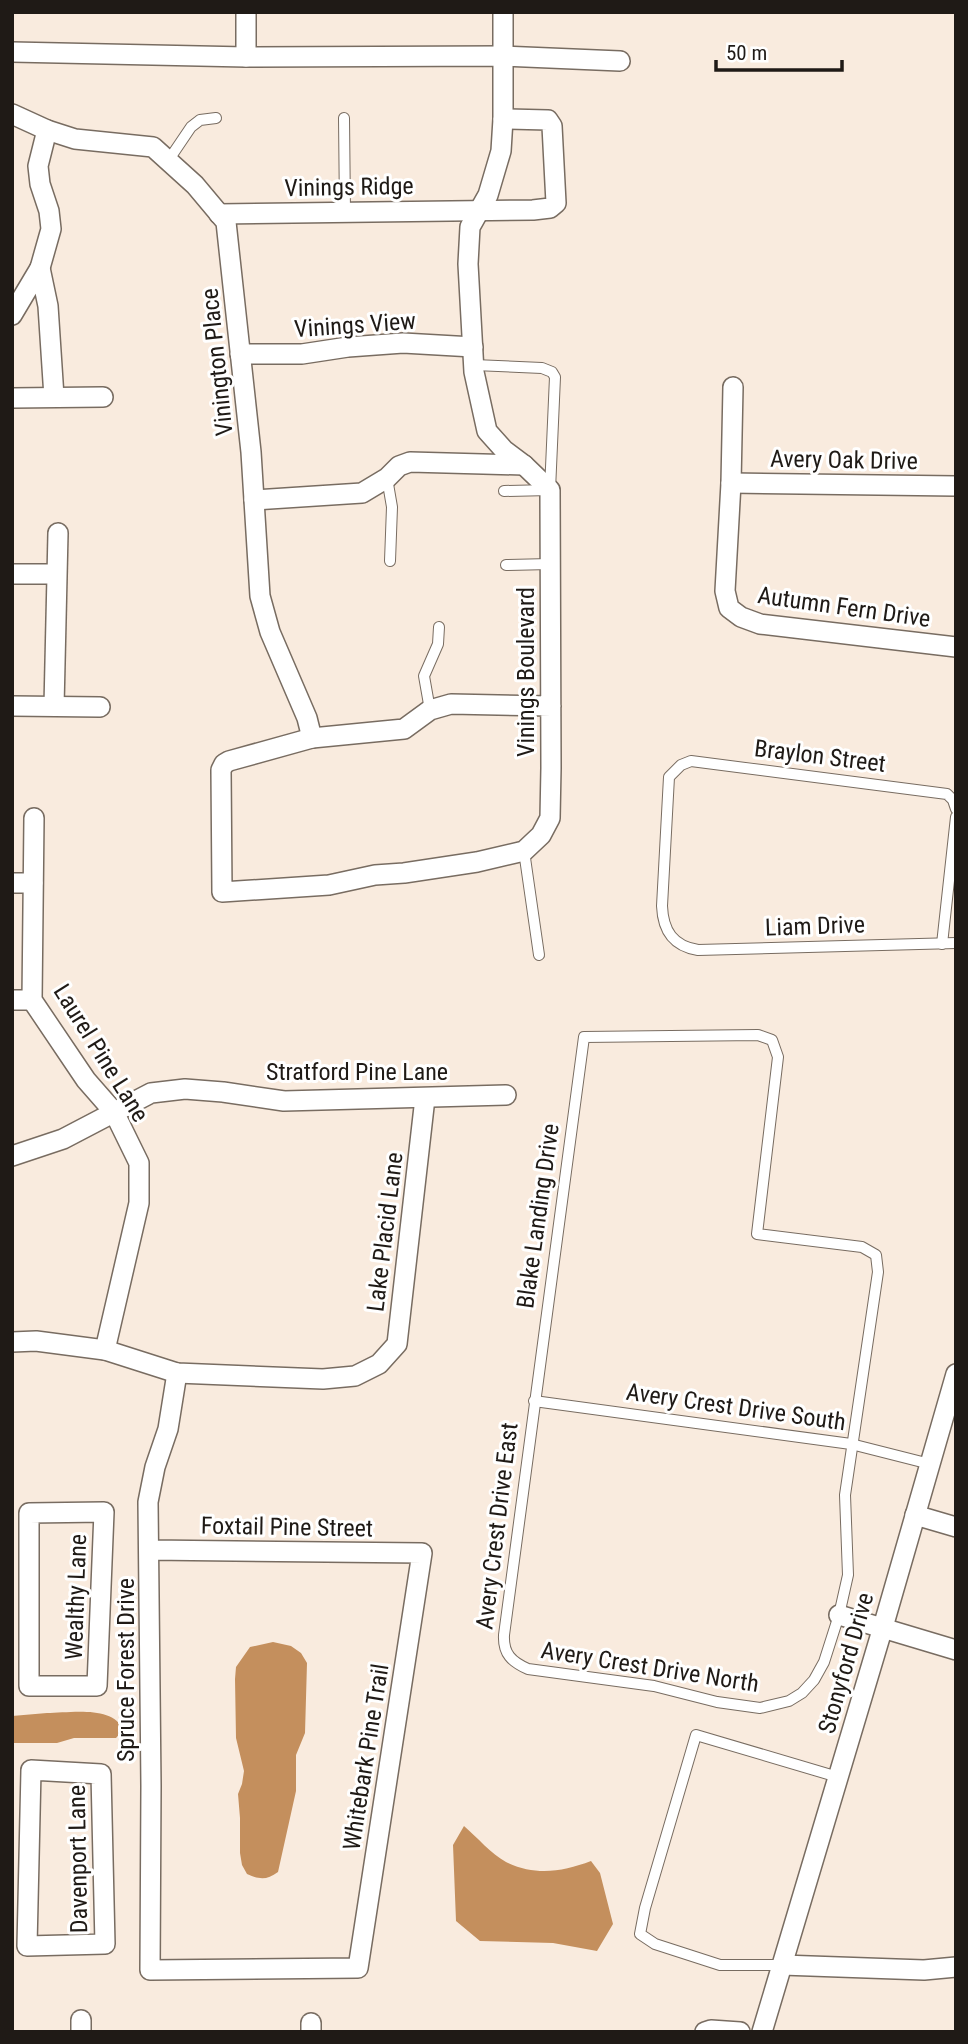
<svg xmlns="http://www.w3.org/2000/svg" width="968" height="2044" font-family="'Roboto Condensed',sans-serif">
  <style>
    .water { fill: #c48f5d }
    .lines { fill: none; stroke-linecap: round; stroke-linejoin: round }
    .lane-casing { stroke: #786c61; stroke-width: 12 }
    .street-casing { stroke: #786c61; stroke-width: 22 }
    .lane { stroke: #fff; stroke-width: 10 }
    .street { stroke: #fff; stroke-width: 19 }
    .labels { text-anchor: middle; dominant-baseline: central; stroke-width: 6; stroke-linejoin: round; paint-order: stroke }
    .street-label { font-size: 24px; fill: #1f1a16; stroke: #fff }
  </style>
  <rect width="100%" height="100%" fill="#f9ebde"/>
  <g class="water">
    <path d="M273,1642L291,1646L301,1653L307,1663L305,1733L296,1755V1791L278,1872C267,1880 260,1880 247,1874L242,1865L240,1853V1818L238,1794L242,1784L244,1771L236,1738L235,1679L236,1667L250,1647Z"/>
    <path d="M47,1713C69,1713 114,1705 123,1730L116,1738H74L57,1743H12V1716Z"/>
    <path d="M464,1826C477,1837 491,1854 506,1862C535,1876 562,1872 591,1861L600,1873L613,1924L597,1951L553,1943L480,1941L456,1921L453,1845Z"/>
  </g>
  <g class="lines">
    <defs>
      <g id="lane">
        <polyline points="344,118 345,212"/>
        <polyline points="168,161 191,127 200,120 216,118"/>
        <polyline points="474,365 542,368 552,372 555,377 550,490 504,491"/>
        <polyline points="387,478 392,507 390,561"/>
        <polyline points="506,565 550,564"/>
        <polyline points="430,710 424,676 438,644 439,627"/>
        <path d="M956,809L953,800L947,794L691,761L681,765L669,777L662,906C663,931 673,946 698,950L956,943"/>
        <polyline points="524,851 539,955"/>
        <polyline points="942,944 956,817"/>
        <path d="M758,1035L772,1040L778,1057L757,1234L862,1247L876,1255L878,1272L845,1495L848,1575L839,1615L824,1662L814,1680L802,1693L789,1701L760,1708L717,1702L654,1686L528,1669C512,1662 503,1654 504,1635L584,1037Z"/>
        <polyline points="534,1401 851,1444 930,1464"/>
        <polyline points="782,1965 720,1965 655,1944 640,1934 645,1908 696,1735 838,1777"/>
      </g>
      <g id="street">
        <polyline points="503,12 503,119 501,151 488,195 470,227 468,264 474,372 487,431 504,450 524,465 550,490 551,768 550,818 541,835 524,851 477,862 404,873 375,875 329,885 222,892 221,770 224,764 229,761 312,738 404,729 430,710 451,704 551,706"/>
        <polyline points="12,52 246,57 503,56 620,61"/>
        <polyline points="246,57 246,12"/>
        <polyline points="12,114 47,130 75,139 153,147 195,185 226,222 251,452 260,596 270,632 307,718 312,738"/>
        <polyline points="219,214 533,210 550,208 556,203 552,126 548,120 503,119"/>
        <polyline points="40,268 51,229 49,211 40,184 38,166 47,130"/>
        <polyline points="12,315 40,268 48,306 54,397"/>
        <polyline points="240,354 302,354 348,347 403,343 473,347"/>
        <polyline points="733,387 731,483 725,591 729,608 741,617 760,624 956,647"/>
        <polyline points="12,398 103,397"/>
        <polyline points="731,483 956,486"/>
        <polyline points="254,500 362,493 387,478 399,466 410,462 524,465"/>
        <polyline points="12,574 56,574"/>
        <polyline points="12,706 100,707"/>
        <polyline points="54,706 58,533"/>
        <polyline points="34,818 32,1000 86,1080 114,1112 139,1163 139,1203 105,1350"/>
        <polyline points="12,883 33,883"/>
        <polyline points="12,1000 32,1000"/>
        <polyline points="12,1156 63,1139 151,1093 185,1089 223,1092 284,1101 506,1095"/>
        <polyline points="12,1342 36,1341 105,1350 177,1373 323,1379 355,1376 379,1364 397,1344 425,1098"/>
        <polygon points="104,1512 97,1686 29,1686 29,1513"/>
        <polyline points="915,1515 956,1527"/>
        <polyline points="150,1550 422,1553 358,1968 150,1970 151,1786 148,1502 155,1467 168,1429 177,1373"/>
        <polyline points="839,1615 956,1650"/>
        <polygon points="31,1770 101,1774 105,1944 27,1946"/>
        <polyline points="782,1965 924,1970 956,1967"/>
        <polyline points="81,2032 81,2020"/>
        <polyline points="311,2032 311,2023"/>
        <polyline points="705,2032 711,2030 740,2032"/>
        <polyline points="762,2032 883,1627 956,1374"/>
      </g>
    </defs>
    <use href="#lane" class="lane-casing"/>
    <use href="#street" class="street-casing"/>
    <use href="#lane" class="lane"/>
    <use href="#street" class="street"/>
  </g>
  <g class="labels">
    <g class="street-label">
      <text transform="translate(349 187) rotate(-1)">Vinings Ridge</text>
      <text transform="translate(355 325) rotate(-4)">Vinings View</text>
      <text transform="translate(217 362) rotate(-96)">Vinington Place</text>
      <text transform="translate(844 460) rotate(1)">Avery Oak Drive</text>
      <text transform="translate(844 607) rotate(8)">Autumn Fern Drive</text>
      <text transform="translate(526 672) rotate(-90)">Vinings Boulevard</text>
      <text transform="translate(820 756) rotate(7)">Braylon Street</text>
      <text transform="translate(815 926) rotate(-2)">Liam Drive</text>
      <text transform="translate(101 1053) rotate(58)">Laurel Pine Lane</text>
      <text x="357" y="1072">Stratford Pine Lane</text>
      <text transform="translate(538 1216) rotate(-82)">Blake Landing Drive</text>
      <text transform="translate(385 1232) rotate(-83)">Lake Placid Lane</text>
      <text transform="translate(736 1407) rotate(8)">Avery Crest Drive South</text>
      <text transform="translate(497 1526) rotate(-83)">Avery Crest Drive East</text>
      <text transform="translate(287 1527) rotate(1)">Foxtail Pine Street</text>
      <text transform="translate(76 1597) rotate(-88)">Wealthy Lane</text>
      <text transform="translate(846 1663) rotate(-74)">Stonyford Drive</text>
      <text transform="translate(650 1667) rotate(9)">Avery Crest Drive North</text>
      <text transform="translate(126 1670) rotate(-90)">Spruce Forest Drive</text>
      <text transform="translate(366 1757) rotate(-81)">Whitebark Pine Trail</text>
      <text transform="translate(78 1859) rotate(-91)">Davenport Lane</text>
    </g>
  </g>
  <rect width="968" height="2044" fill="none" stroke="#1f1a16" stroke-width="28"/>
  <path d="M716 60v10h126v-10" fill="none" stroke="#1f1a16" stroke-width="3.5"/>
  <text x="726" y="60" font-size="21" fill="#1f1a16" stroke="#ffffff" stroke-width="5" paint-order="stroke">50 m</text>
</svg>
